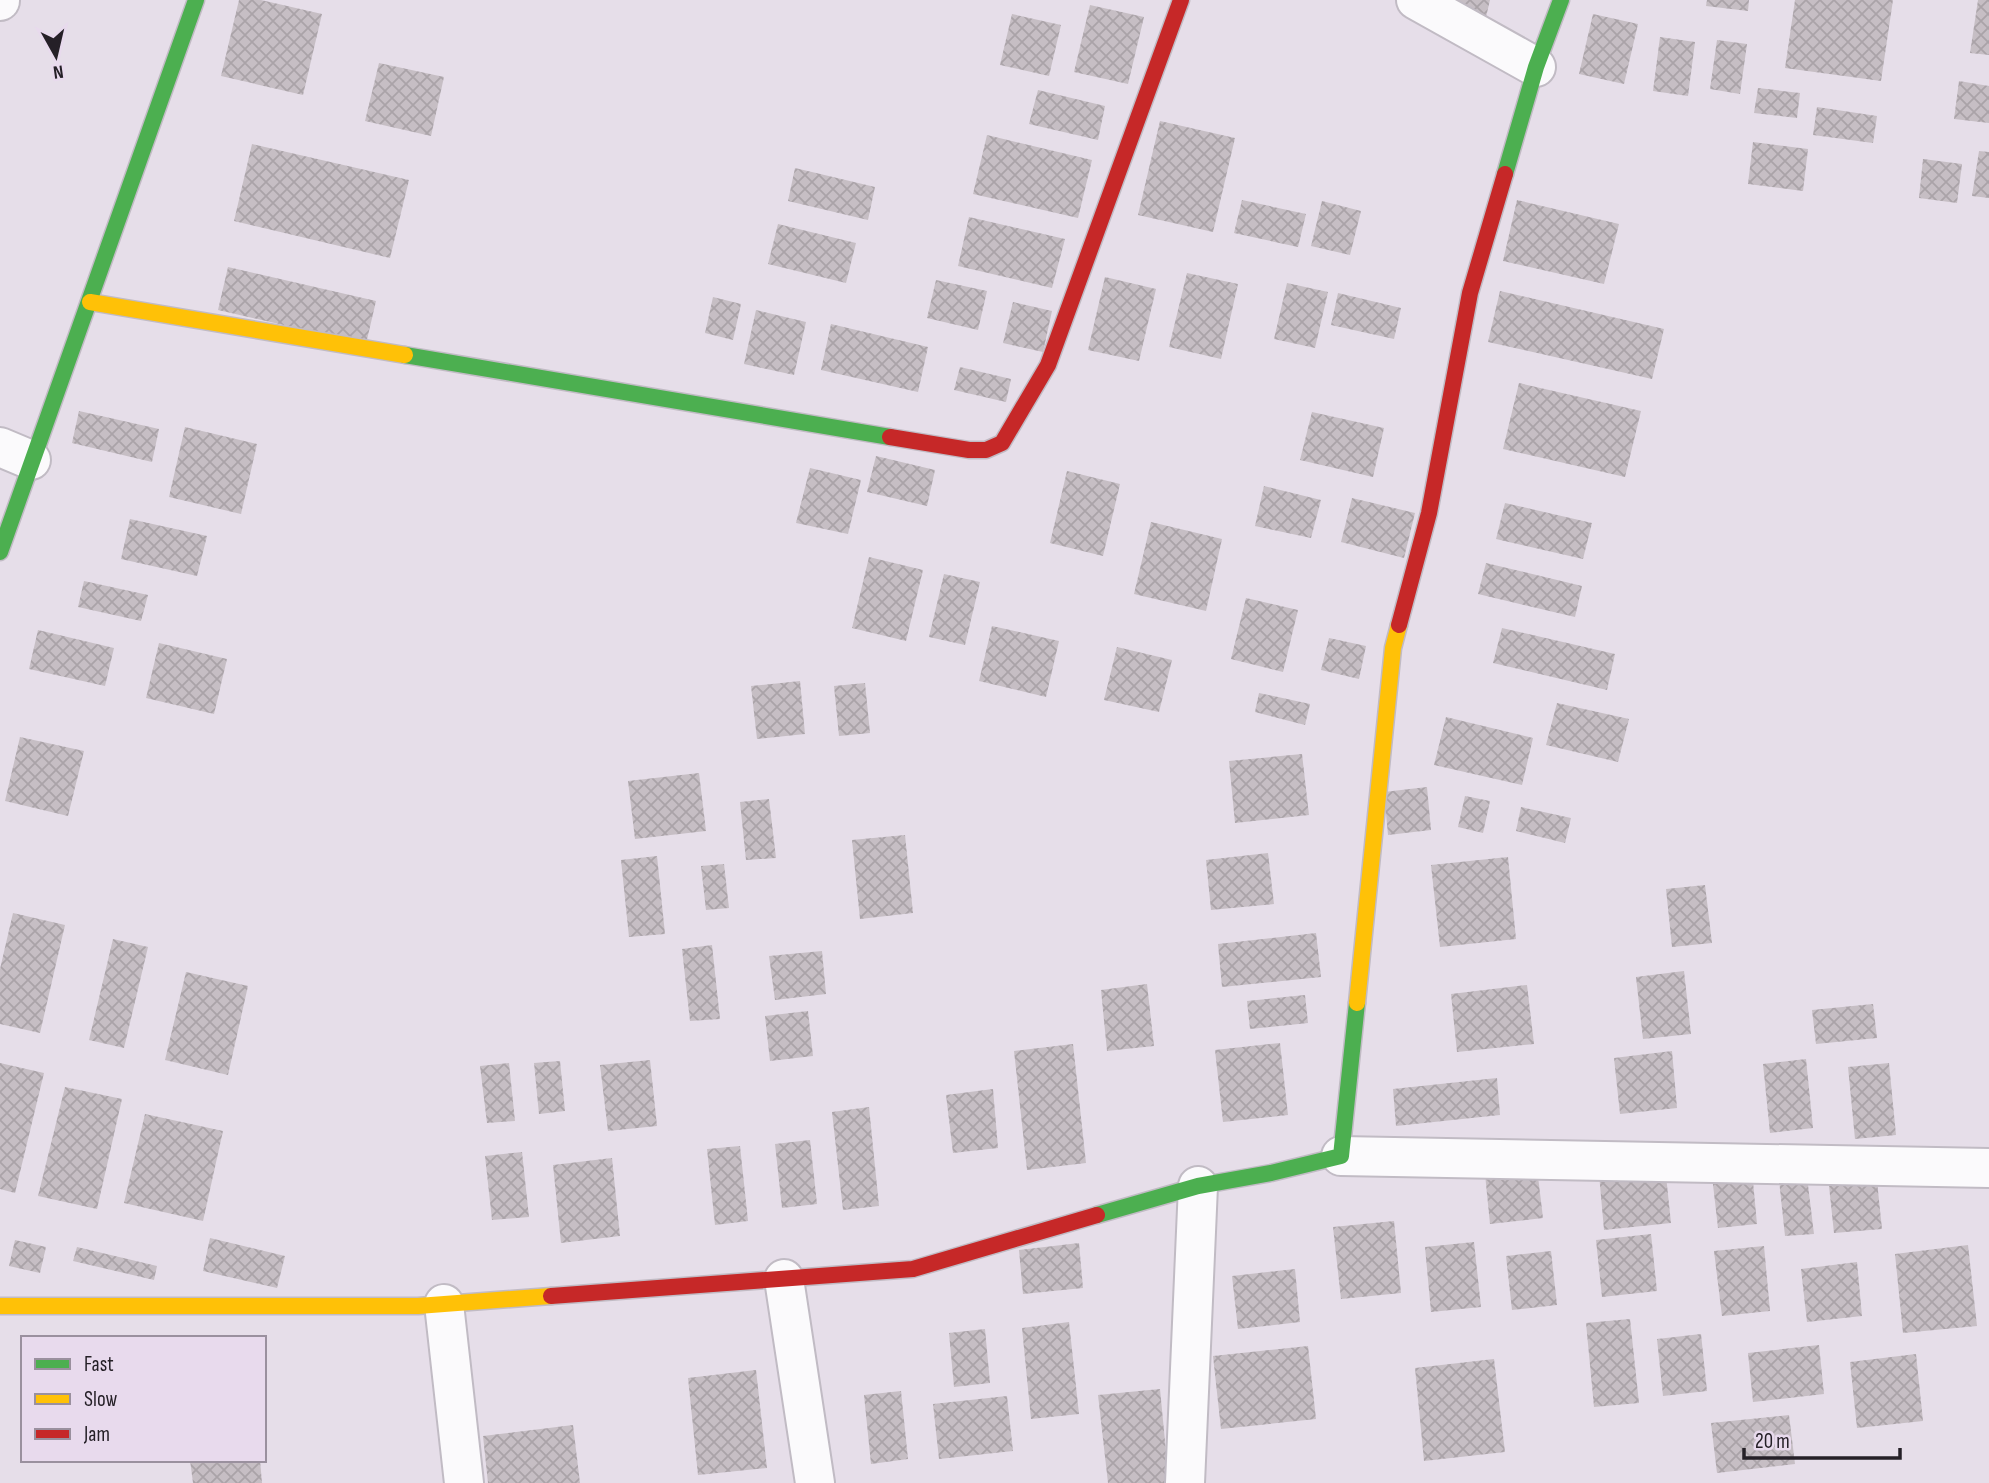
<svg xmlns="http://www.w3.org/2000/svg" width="1989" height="1483" font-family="'Sofia Sans Condensed',sans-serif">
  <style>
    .building { fill: url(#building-cross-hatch) }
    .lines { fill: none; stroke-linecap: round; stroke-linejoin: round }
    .street-casing { stroke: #c1bbc4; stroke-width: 42 }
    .fast-casing { stroke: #c1bbc4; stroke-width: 19 }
    .slow-casing { stroke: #c1bbc4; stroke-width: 19 }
    .jam-casing { stroke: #c1bbc4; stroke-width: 19 }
    .street { stroke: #fbfafc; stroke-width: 38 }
    .fast { stroke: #4caf50; stroke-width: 16 }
    .slow { stroke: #ffc107; stroke-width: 16 }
    .jam { stroke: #c62828; stroke-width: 16 }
  </style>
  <defs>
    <pattern id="building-cross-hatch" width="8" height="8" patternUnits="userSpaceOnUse" patternTransform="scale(1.75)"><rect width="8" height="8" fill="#c6bec4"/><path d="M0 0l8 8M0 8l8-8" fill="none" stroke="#aaa3a8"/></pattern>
  </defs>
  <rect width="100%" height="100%" fill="#e6dee9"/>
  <g class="building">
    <polygon points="239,0 261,0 322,14 303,95 221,76"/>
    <polygon points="1440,0 1490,0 1486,17 1438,6"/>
    <polygon points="1707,0 1749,0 1748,11 1706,6"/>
    <polygon points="1795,0 1893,0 1881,81 1785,68"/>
    <polygon points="1978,0 1989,0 1989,55 1970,53"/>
    <polygon points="1090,5 1144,17 1128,84 1074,72"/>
    <polygon points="1012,14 1061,25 1049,76 1000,65"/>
    <polygon points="1593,14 1638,24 1624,84 1579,74"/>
    <polygon points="1660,37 1695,42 1688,96 1653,91"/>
    <polygon points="1717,40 1747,44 1740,94 1710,89"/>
    <polygon points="379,63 444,77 431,136 365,121"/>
    <polygon points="1959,81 1989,86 1989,123 1954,119"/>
    <polygon points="1758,88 1800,93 1797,118 1754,113"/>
    <polygon points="1038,90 1105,106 1098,140 1029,124"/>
    <polygon points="1817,107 1877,116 1873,143 1813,135"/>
    <polygon points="1160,121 1235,138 1213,232 1138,215"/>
    <polygon points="987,135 1092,160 1078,218 973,194"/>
    <polygon points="1753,142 1808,149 1803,191 1748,184"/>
    <polygon points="252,144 409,180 390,258 234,221"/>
    <polygon points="1979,151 1989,152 1989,198 1972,196"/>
    <polygon points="1923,159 1962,164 1957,203 1919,198"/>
    <polygon points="795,168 875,187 868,220 788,201"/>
    <polygon points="1242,200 1306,214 1298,247 1234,233"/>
    <polygon points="1517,200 1619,224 1604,284 1503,261"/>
    <polygon points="1322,201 1361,211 1350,255 1311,246"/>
    <polygon points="969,217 1065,239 1052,288 958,266"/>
    <polygon points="778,224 856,243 846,283 768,264"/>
    <polygon points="228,267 376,301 366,344 218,310"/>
    <polygon points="1187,273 1238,284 1221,359 1169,347"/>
    <polygon points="1105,277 1156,289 1139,361 1088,350"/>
    <polygon points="936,280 987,291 978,330 927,318"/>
    <polygon points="1287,283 1328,292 1315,348 1274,339"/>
    <polygon points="1500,291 1664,329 1652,379 1488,342"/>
    <polygon points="1338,293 1401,308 1394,339 1331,325"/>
    <polygon points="713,297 741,304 733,340 705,333"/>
    <polygon points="1013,302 1052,311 1043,352 1003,343"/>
    <polygon points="756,310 806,322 794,375 744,364"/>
    <polygon points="831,324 928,347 918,392 821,370"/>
    <polygon points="960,367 1011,379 1006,402 954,390"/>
    <polygon points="1519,383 1641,411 1625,477 1503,449"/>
    <polygon points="79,411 159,429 152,462 72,443"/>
    <polygon points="1312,412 1384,428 1373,477 1300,460"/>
    <polygon points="185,427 257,444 241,514 169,497"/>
    <polygon points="876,456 935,470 927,506 867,492"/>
    <polygon points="810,468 861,480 848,534 796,523"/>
    <polygon points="1067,471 1120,484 1103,556 1050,543"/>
    <polygon points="1264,486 1321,500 1311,538 1255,526"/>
    <polygon points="1352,498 1415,513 1404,558 1341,542"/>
    <polygon points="1505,503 1592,523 1583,559 1496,539"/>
    <polygon points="130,519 207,536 197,576 121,559"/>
    <polygon points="1151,522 1222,539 1206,611 1134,594"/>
    <polygon points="869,557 923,570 906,641 852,628"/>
    <polygon points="1486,563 1582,586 1575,617 1478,594"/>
    <polygon points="944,574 980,582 965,645 929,637"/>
    <polygon points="84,581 148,595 141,621 78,607"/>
    <polygon points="1246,598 1298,610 1283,672 1231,659"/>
    <polygon points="992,626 1059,641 1046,697 979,681"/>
    <polygon points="1502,628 1615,654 1607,690 1493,663"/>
    <polygon points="38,630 114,648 105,686 29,669"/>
    <polygon points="1329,638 1366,646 1359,679 1321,670"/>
    <polygon points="159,643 227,659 214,714 146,698"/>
    <polygon points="1117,647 1172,660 1159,712 1104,700"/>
    <polygon points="800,681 805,734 757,739 751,686"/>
    <polygon points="865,683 870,733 839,736 834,686"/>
    <polygon points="1259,693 1310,704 1305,725 1255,712"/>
    <polygon points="1557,703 1629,719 1618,762 1546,745"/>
    <polygon points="1446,717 1533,738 1522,785 1434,765"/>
    <polygon points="20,737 84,751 68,816 5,801"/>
    <polygon points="1302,754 1309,815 1235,823 1229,761"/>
    <polygon points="699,773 706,831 635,839 628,781"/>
    <polygon points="1427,787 1431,830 1388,835 1384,792"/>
    <polygon points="1465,796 1490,801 1483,833 1458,827"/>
    <polygon points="769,799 776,858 746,860 740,802"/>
    <polygon points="1521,807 1571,818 1565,843 1516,831"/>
    <polygon points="905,835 913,913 860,919 852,840"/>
    <polygon points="1268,853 1274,904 1211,910 1206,860"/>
    <polygon points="657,856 665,934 629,937 621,860"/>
    <polygon points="1508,857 1516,939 1440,947 1431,865"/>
    <polygon points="724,864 729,908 706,910 701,866"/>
    <polygon points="1705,885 1712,943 1672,947 1666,889"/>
    <polygon points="13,913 65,925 40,1033 0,1024 0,969"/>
    <polygon points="1316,933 1321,977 1222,987 1218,944"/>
    <polygon points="113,939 148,947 124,1048 89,1040"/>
    <polygon points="712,945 720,1019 690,1021 682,949"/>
    <polygon points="822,951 826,994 775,1000 769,956"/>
    <polygon points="1684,971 1691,1034 1643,1039 1636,977"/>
    <polygon points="186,972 248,986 228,1075 165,1060"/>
    <polygon points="1147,984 1154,1046 1107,1051 1101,990"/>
    <polygon points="1527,985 1534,1044 1457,1052 1451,994"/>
    <polygon points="1305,995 1308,1023 1250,1029 1247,1001"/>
    <polygon points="1873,1004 1877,1038 1816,1044 1812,1010"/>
    <polygon points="808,1011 813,1056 770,1061 765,1016"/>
    <polygon points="1280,1043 1288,1115 1223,1122 1215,1050"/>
    <polygon points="1073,1044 1086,1163 1027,1170 1014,1051"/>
    <polygon points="1672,1051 1677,1108 1620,1114 1614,1058"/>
    <polygon points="1806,1059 1813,1128 1770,1133 1763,1064"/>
    <polygon points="650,1060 657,1126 608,1131 600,1065"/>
    <polygon points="560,1061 565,1111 539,1114 534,1063"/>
    <polygon points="0,1063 44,1073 15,1193 0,1189"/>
    <polygon points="509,1063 515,1121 487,1123 480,1066"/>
    <polygon points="1889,1063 1896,1135 1855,1139 1848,1067"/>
    <polygon points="1497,1078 1500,1115 1396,1126 1393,1089"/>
    <polygon points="65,1087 122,1099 97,1209 38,1196"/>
    <polygon points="993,1089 998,1148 953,1153 946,1095"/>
    <polygon points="869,1107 879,1206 843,1210 832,1112"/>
    <polygon points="145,1114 223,1131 203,1221 124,1203"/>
    <polygon points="810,1140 817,1204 782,1208 775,1144"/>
    <polygon points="740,1146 748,1221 715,1225 707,1149"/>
    <polygon points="522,1152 529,1217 492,1220 485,1156"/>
    <polygon points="612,1158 620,1236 561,1243 553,1165"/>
    <polygon points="1665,1166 1671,1223 1604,1230 1599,1174"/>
    <polygon points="1537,1168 1543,1218 1490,1224 1485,1174"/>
    <polygon points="1752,1171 1757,1224 1718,1228 1712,1176"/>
    <polygon points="1807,1177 1814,1234 1785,1236 1779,1180"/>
    <polygon points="1877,1181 1882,1229 1834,1233 1829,1186"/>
    <polygon points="1394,1221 1401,1293 1341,1299 1333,1227"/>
    <polygon points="1651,1234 1657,1291 1602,1297 1596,1240"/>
    <polygon points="210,1238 285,1256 277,1288 203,1271"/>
    <polygon points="15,1240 46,1247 40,1273 9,1266"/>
    <polygon points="1474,1242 1481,1307 1431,1312 1425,1247"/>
    <polygon points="1079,1243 1083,1288 1023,1294 1019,1250"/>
    <polygon points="1968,1245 1977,1326 1903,1333 1895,1254"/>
    <polygon points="1764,1246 1770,1311 1722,1316 1714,1251"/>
    <polygon points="77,1247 157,1266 154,1280 73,1261"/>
    <polygon points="1551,1251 1557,1305 1512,1310 1506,1256"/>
    <polygon points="1857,1262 1862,1316 1807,1322 1801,1269"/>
    <polygon points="1295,1269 1300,1322 1238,1329 1232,1276"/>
    <polygon points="1630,1319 1639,1403 1594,1407 1586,1323"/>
    <polygon points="1069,1322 1079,1414 1031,1419 1022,1328"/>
    <polygon points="985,1329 990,1383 954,1387 949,1333"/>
    <polygon points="1701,1334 1707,1391 1663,1396 1657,1339"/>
    <polygon points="1819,1345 1824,1394 1753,1402 1748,1353"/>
    <polygon points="1308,1346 1316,1419 1221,1429 1213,1356"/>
    <polygon points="1916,1354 1923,1421 1857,1428 1850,1362"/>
    <polygon points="1494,1359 1505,1452 1424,1461 1415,1368"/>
    <polygon points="756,1370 767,1468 698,1475 688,1378"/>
    <polygon points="1160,1389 1169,1483 1108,1483 1098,1395"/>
    <polygon points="901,1391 908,1459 871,1464 864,1395"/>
    <polygon points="1007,1396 1013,1451 939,1459 933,1404"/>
    <polygon points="1789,1415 1795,1464 1717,1473 1711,1423"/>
    <polygon points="573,1425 580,1483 488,1483 483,1436"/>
    <polygon points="190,1460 260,1460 262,1483 193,1483"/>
  </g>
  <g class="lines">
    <defs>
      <g id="street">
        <polyline points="1416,0 1536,67"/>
        <polyline points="0,1 0,0"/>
        <polyline points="0,447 31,460"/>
        <polyline points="1341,1156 1989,1168"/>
        <polyline points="784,1279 815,1483"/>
        <polyline points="444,1304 464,1483"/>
        <polyline points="1185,1483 1198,1186"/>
      </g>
      <g id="fast">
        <polyline points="1505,174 1536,67 1561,0"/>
        <polyline points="405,355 890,437"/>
        <polyline points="0,552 196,0"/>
        <polyline points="1097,1215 1198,1186 1271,1173 1341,1156 1357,1003"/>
      </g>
      <g id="slow">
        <polyline points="90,302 405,355"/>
        <polyline points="1357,1003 1393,648 1399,625"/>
        <polyline points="0,1306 418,1306 551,1296"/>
      </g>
      <g id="jam">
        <polyline points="890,437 969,450 986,450 1002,443 1048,365 1181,0"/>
        <polyline points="1399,625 1429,513 1470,293 1505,174"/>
        <polyline points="551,1296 913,1269 1097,1215"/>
      </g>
    </defs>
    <use href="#street" class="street-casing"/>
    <use href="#fast" class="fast-casing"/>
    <use href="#slow" class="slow-casing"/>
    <use href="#jam" class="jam-casing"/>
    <use href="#street" class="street"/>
    <use href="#fast" class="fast"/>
    <use href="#slow" class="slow"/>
    <use href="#jam" class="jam"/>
  </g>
  <rect x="21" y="1336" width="245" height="126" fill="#e8daed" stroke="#9a909e" stroke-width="2"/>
  <rect x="35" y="1359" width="35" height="10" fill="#4caf50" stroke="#9a909e" stroke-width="2"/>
  <text x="84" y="1371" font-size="21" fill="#252027">Fast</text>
  <rect x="35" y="1394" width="35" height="10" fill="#ffc107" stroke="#9a909e" stroke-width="2"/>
  <text x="84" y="1406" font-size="21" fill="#252027">Slow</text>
  <rect x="35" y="1429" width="35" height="10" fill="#c62828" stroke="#9a909e" stroke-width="2"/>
  <text x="84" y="1441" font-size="21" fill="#252027">Jam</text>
  <g transform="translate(56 56) rotate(172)" stroke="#e8daed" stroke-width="5" paint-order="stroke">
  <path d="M0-5L12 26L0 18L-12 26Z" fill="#252027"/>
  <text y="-10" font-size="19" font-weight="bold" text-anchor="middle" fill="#252027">N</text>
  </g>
  <path d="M1744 1448v10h156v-10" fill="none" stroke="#252027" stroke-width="3.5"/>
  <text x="1755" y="1448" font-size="21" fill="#252027" stroke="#e8daed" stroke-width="5" paint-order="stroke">20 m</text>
</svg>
